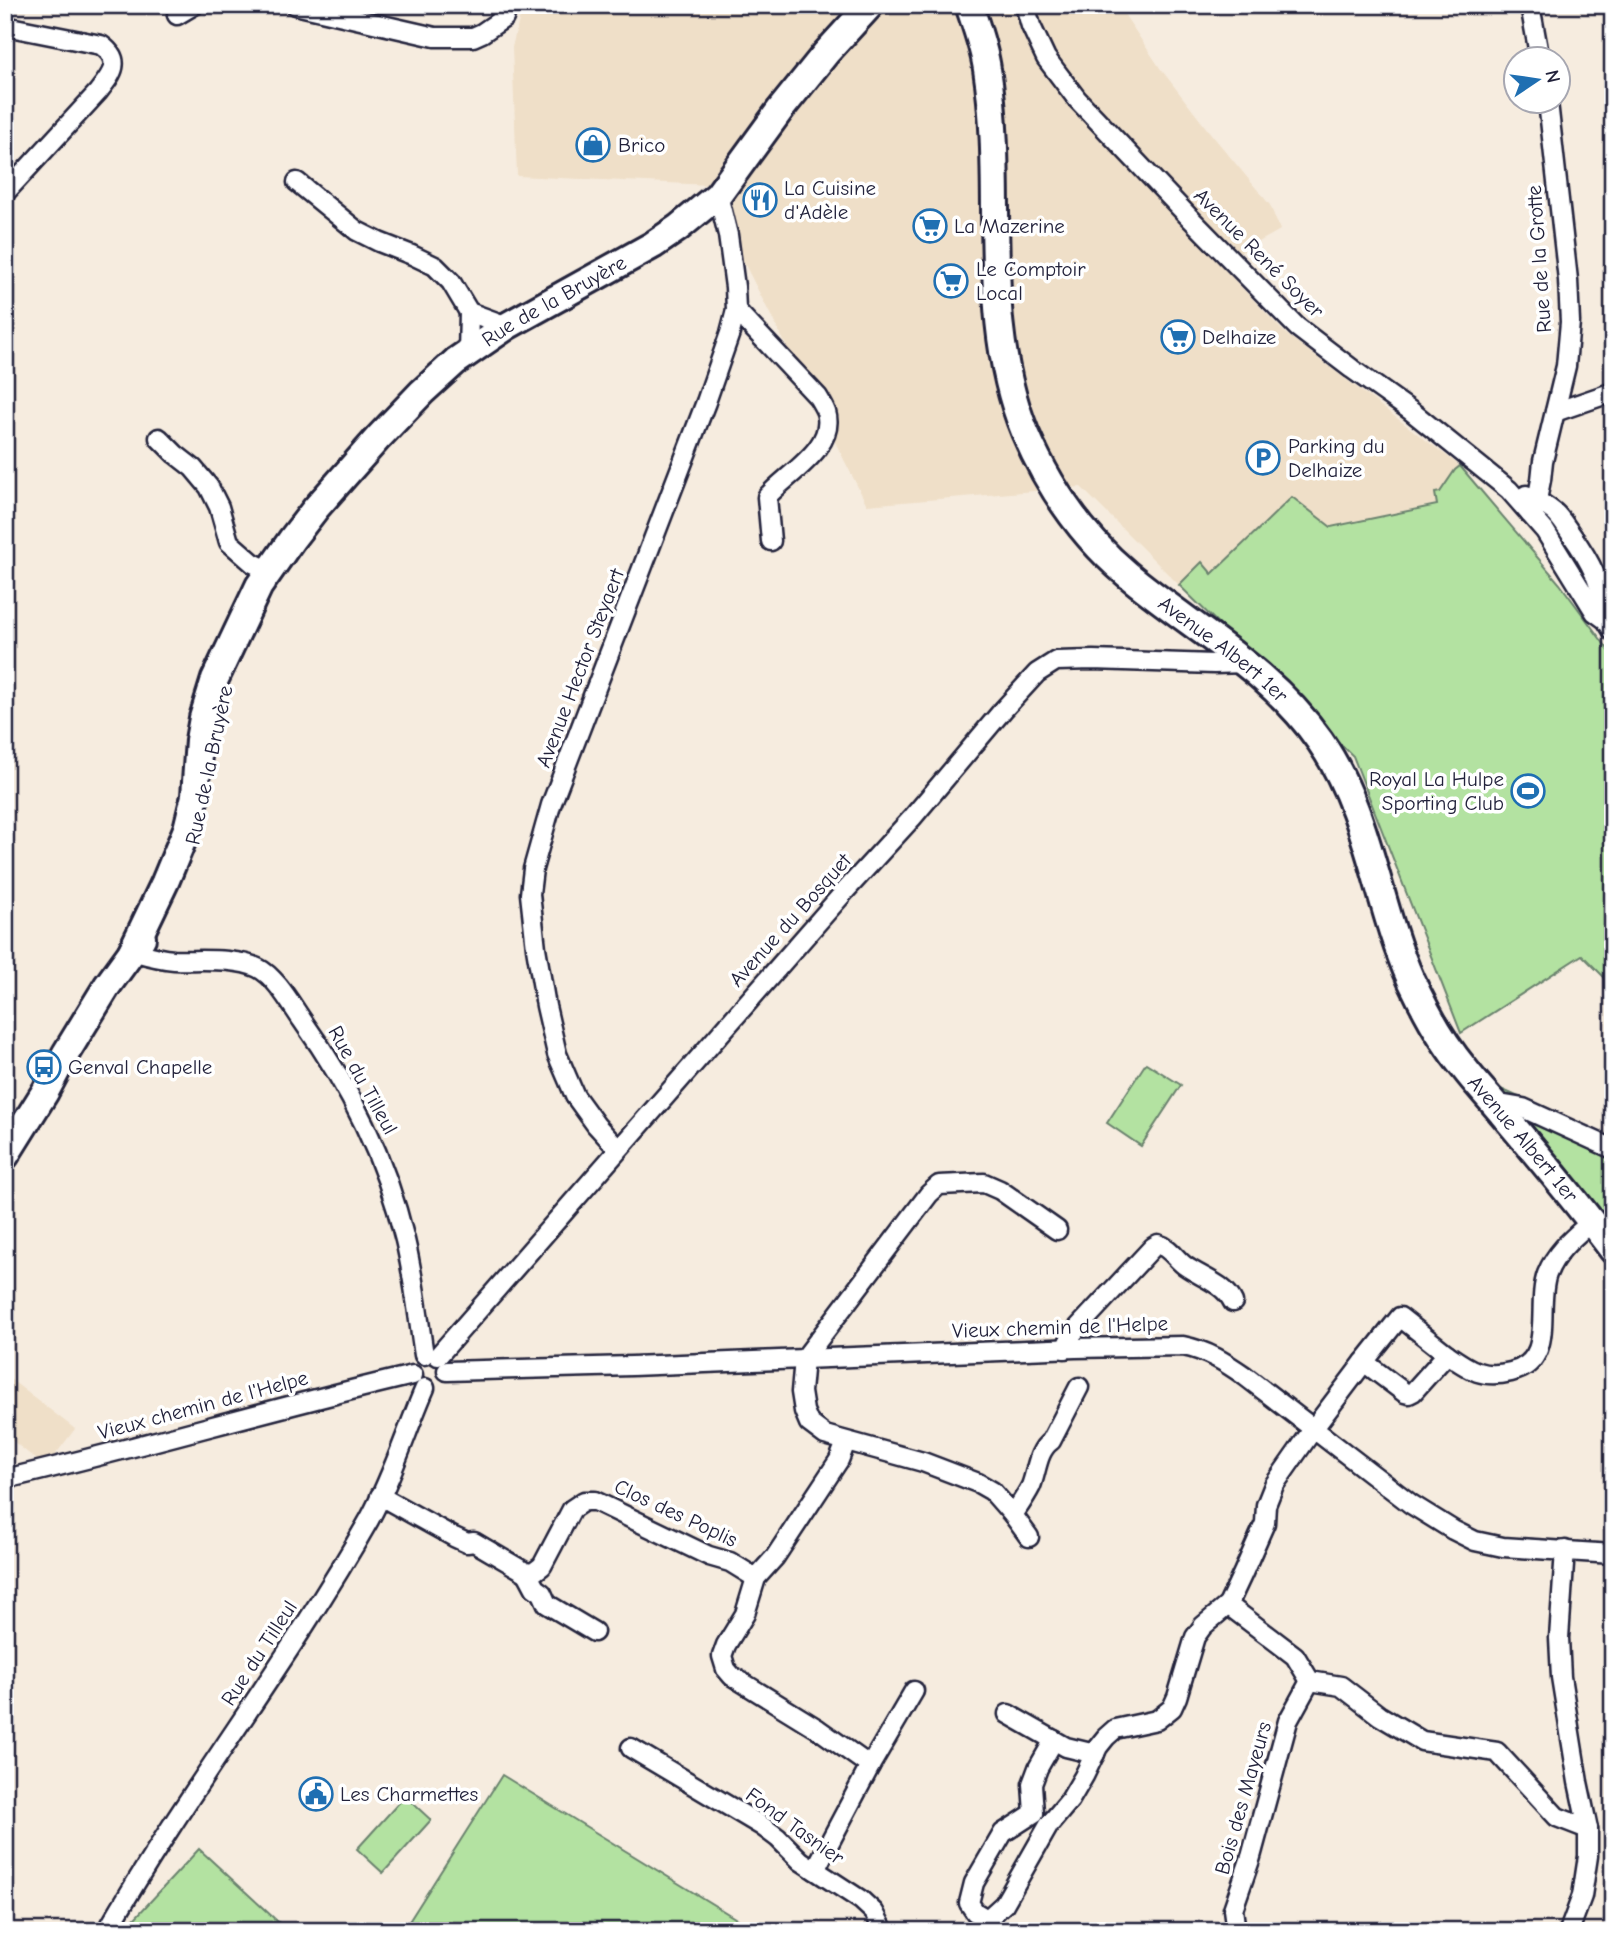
<svg xmlns="http://www.w3.org/2000/svg" width="1618" height="1936" font-family="'Comic Neue',sans-serif">
  <style>
    .built { fill: #efdfc8 }
    .green { fill: #b3e2a1; stroke: #6a826e; stroke-width: 2 }
    .lines { fill: none; stroke-linecap: round; stroke-linejoin: round }
    .street-casing { stroke: #22223b; stroke-width: 23 }
    .secondary-casing { stroke: #22223b; stroke-width: 32 }
    .street { stroke: #fff; stroke-width: 18 }
    .secondary { stroke: #fff; stroke-width: 26 }
    .labels { text-anchor: middle; dominant-baseline: central; stroke-width: 7; stroke-linejoin: round; paint-order: stroke }
    .poi-label { font-size: 21px; fill: #22223b; stroke: #fff; text-anchor: start }
    .street-label { font-size: 21px; fill: #22223b; stroke: #fff }
  </style>
  <rect width="100%" height="100%" fill="#f6ecdf"/>
  <filter id="ink" filterUnits="userSpaceOnUse"><feTurbulence type="fractalNoise" baseFrequency=".0143" numOctaves="2"/><feDisplacementMap in="SourceGraphic" scale="14" xChannelSelector="R" yChannelSelector="G"/><feConvolveMatrix kernelMatrix="1 2 1 2 8 2 1 2 1" color-interpolation-filters="sRGB"/></filter>
  <g filter="url(#ink)">
    <g class="built">
      <polygon points="523,5 1118,5 1160,68 1207,129 1270,205 1280,230 1241,252 1222,267 1286,334 1460,466 1455,470 1440,492 1437,504 1331,527 1292,497 1212,574 1202,562 1179,585 1081,487 867,505 733,241 710,185 517,176 512,47"/>
      <polygon points="5,1375 75,1429 46,1467 5,1435"/>
    </g>
    <g class="green">
      <polygon points="1460,466 1560,584 1613,656 1613,986 1582,955 1461,1033 1353,756 1179,585 1202,562 1212,574 1292,497 1331,527 1437,505 1435,493 1440,492 1455,470"/>
      <polygon points="1146,1063 1181,1085 1141,1146 1107,1123"/>
      <polygon points="1503,1090 1613,1139 1613,1230 1534,1134"/>
      <polygon points="502,1775 756,1931 403,1931"/>
      <polygon points="405,1796 431,1820 383,1873 357,1849"/>
      <polygon points="199,1849 288,1931 123,1931"/>
    </g>
    <g class="lines">
      <defs>
        <g id="street">
          <polyline points="295,5 435,37 473,37 482,33 504,18 508,5"/>
          <polyline points="1025,5 1031,26 1046,58 1077,99 1190,218 1297,327 1352,369 1411,411 1509,490 1545,531 1595,612 1606,620 1613,631"/>
          <polyline points="1530,5 1540,60"/>
          <polyline points="177,15 194,5"/>
          <path d="M5,26L101,45C124,61 111,75 98,92L5,193"/>
          <polyline points="297,182 357,231 379,242 412,255 435,266 451,282 469,312 507,326"/>
          <path d="M736,310L818,397C821,402 824,407 826,412C837,448 785,475 767,497L771,541"/>
          <polyline points="468,353 469,312"/>
          <polyline points="1555,412 1613,392"/>
          <polyline points="159,438 175,454 193,468 209,487 219,507 229,542 253,563 270,571"/>
          <path d="M1526,495C1536,500 1546,505 1554,512C1561,518 1566,527 1571,534C1591,562 1603,585 1606,620"/>
          <polyline points="1530,514 1537,500 1541,480 1543,461 1566,366 1570,322 1568,280 1548,102"/>
          <path d="M132,951C146,955 159,959 174,960C198,961 235,957 258,968C275,976 291,1004 302,1020C351,1089 385,1157 405,1240C414,1277 418,1316 424,1355"/>
          <polyline points="1494,1103 1523,1108 1613,1149"/>
          <polyline points="618,1149 596,1125 575,1096 557,1054 546,1006 536,948 530,894 533,869 551,805 706,402 730,333 736,310 735,287 728,235 718,195"/>
          <path d="M1065,1349L1072,1334L1153,1247L1158,1244C1169,1247 1175,1258 1184,1265C1200,1277 1224,1283 1233,1302"/>
          <polyline points="438,1356 846,890 912,818 1003,710 1037,673 1056,661 1093,660 1214,664 1245,663"/>
          <polyline points="1364,1362 1400,1317 1447,1354"/>
          <path d="M447,1371L632,1366L1075,1348L1183,1346C1208,1351 1225,1362 1245,1376L1411,1504L1453,1530L1475,1541L1503,1547L1613,1554"/>
          <path d="M5,1479C142,1447 276,1407 413,1375"/>
          <polyline points="380,1496 454,1537 467,1543 474,1542 527,1573 534,1572 542,1566 572,1509 584,1501 595,1501 709,1556 730,1562 756,1578"/>
          <polyline points="1013,1515 992,1491 978,1483 923,1462 825,1435 809,1423 804,1411 801,1392 804,1359 929,1194 939,1185 984,1183 1000,1190 1057,1230"/>
          <path d="M1029,1537L1013,1515C1019,1506 1026,1496 1031,1486C1037,1471 1037,1451 1051,1441L1079,1387"/>
          <polyline points="1565,1550 1559,1638 1561,1677 1578,1782 1588,1829 1588,1856 1582,1896 1569,1931"/>
          <polyline points="527,1573 535,1588 542,1593 547,1604 594,1632"/>
          <polyline points="1228,1605 1295,1656 1310,1681 1341,1686 1380,1716 1422,1741 1497,1752 1557,1817 1588,1829"/>
          <polyline points="1008,1714 1066,1747 1095,1754"/>
          <polyline points="631,1748 762,1826 778,1838 801,1861 861,1900 874,1912 884,1931"/>
          <polyline points="870,1766 914,1691"/>
          <polyline points="815,1870 870,1766 818,1729 732,1676 726,1669 722,1656 726,1645 745,1614 756,1578 775,1557 839,1460 846,1442"/>
          <polyline points="987,1919 975,1912 969,1903 974,1883 1003,1833 1034,1813 1032,1784 1038,1768 1054,1740"/>
          <path d="M107,1931C188,1790 289,1661 369,1520C392,1478 406,1432 425,1388"/>
          <path d="M978,1931L983,1923L1004,1904L1049,1825L1070,1800L1084,1776L1098,1747L1106,1737L1115,1729L1157,1720L1172,1708L1177,1697L1195,1637L1203,1626L1228,1605L1243,1573L1265,1523L1266,1505L1274,1485L1314,1428L1364,1362L1405,1393L1409,1394L1413,1392L1447,1354C1470,1370 1482,1379 1511,1372C1557,1361 1535,1307 1547,1274C1556,1251 1574,1237 1592,1221"/>
          <polyline points="1239,1931 1235,1924 1233,1909 1251,1857 1288,1721 1310,1681"/>
        </g>
        <g id="secondary">
          <path id="s1" d="M969,5C976,26 984,47 987,69C1006,188 978,318 1025,432C1048,486 1082,536 1127,574C1193,629 1270,669 1320,741C1370,813 1376,902 1411,980C1425,1010 1443,1043 1464,1068C1476,1084 1490,1098 1502,1113C1540,1158 1578,1203 1613,1250"/>
          <path id="s2" d="M132,951L165,882L187,829L195,796L199,740L203,718L215,679L259,586L292,539L316,508L378,438L422,392L456,361L507,326L653,245L678,228L718,195L780,110L826,53L870,5"/>
          <polyline points="5,1156 45,1092 66,1053 107,986 142,938"/>
        </g>
      </defs>
      <use href="#street" class="street-casing"/>
      <use href="#secondary" class="secondary-casing"/>
      <use href="#street" class="street"/>
      <use href="#secondary" class="secondary"/>
    </g>
  </g>
  <defs>
    <symbol id="shop-ring" viewBox="-11 -11 22 22"><circle r="9.5" fill="#fff" stroke="#1f6fb2" stroke-width="1.5"/><path d="M-5-2.5h2.3a2.7 3.5 0 0 1 5.4 0H5L5.5 6h-11ZM-1.5-2.5h3a1.5 2.3 0 0 0-3 0Z" fill="#1f6fb2"/></symbol>
    <symbol id="restaurant-ring" viewBox="-11 -11 22 22"><circle r="9.5" fill="#fff" stroke="#1f6fb2" stroke-width="1.5"/><path d="M-5-6h1v4h1v-4h1v4h1v-4h1v5L-1.5 .5V6h-2V.5L-5-1ZM5-6V6H3V1.5H1.5Q1.5-4 5-6Z" fill="#1f6fb2"/></symbol>
    <symbol id="supermarket-ring" viewBox="-11 -11 22 22"><circle r="9.5" fill="#fff" stroke="#1f6fb2" stroke-width="1.5"/><path d="M-6-5.5h2.5l.6 2H6L4.5 2H-2.5L-4.4-4H-6ZM-1.5 3.2a1.3 1.3 0 1 0 .1 0ZM3 3.2a1.3 1.3 0 1 0 .1 0Z" fill="#1f6fb2"/></symbol>
    <symbol id="parking-ring" viewBox="-11 -11 22 22"><circle r="9.5" fill="#fff" stroke="#1f6fb2" stroke-width="1.5"/><path d="M-3.5-5.5H1a3.5 3.5 0 0 1 0 7H-1V5.5H-3.5ZM-1-3.4V-.6H.8a1.4 1.4 0 0 0 0-2.8Z" fill="#1f6fb2"/></symbol>
    <symbol id="stadium-ring" viewBox="-11 -11 22 22"><circle r="9.5" fill="#fff" stroke="#1f6fb2" stroke-width="1.5"/><path d="M0-5a6.5 5 0 1 0 0 10a6.5 5 0 1 0 0-10ZM-3.5-1.8h7v3.6h-7Z" fill="#1f6fb2"/></symbol>
    <symbol id="bus-ring" viewBox="-11 -11 22 22"><circle r="9.5" fill="#fff" stroke="#1f6fb2" stroke-width="1.5"/><path d="M-5-6H5V4H4V6H2V4H-2V6H-4V4H-5ZM-3.5-4V0h7V-4ZM-3.5 1.2v1.5H-2V1.2ZM2 1.2v1.5H3.5V1.2Z" fill="#1f6fb2"/></symbol>
    <symbol id="civic-ring" viewBox="-11 -11 22 22"><circle r="9.5" fill="#fff" stroke="#1f6fb2" stroke-width="1.5"/><path d="M-.6-6.5H3V-4.5H.6V-3L4-1V1h2V6H-6V1h2V-1L-.6-3ZM-1.2 2.5V6h2.4V2.5Z" fill="#1f6fb2"/></symbol>
  </defs>
  <g fill-rule="evenodd">
    <use href="#shop-ring" x="574" y="126" width="38" height="38"/>
    <use href="#restaurant-ring" x="741" y="181" width="38" height="38"/>
    <use href="#supermarket-ring" x="911" y="207" width="38" height="38"/>
    <use href="#supermarket-ring" x="932" y="262" width="38" height="38"/>
    <use href="#supermarket-ring" x="1159" y="318" width="38" height="38"/>
    <use href="#parking-ring" x="1244" y="439" width="38" height="38"/>
    <use href="#stadium-ring" x="1509" y="772" width="38" height="38"/>
    <use href="#bus-ring" x="25" y="1048" width="38" height="38"/>
    <use href="#civic-ring" x="297" y="1775" width="38" height="38"/>
  </g>
  <g class="labels">
    <g class="poi-label">
      <text x="618" y="145">Brico</text>
      <text x="784" y="188">La Cuisine<tspan x="784" dy="24">d'Adèle</tspan></text>
      <text x="954" y="226">La Mazerine</text>
      <text x="976" y="269">Le Comptoir<tspan x="976" dy="24">Local</tspan></text>
      <text x="1202" y="337">Delhaize</text>
      <text x="1288" y="446">Parking du<tspan x="1288" dy="24">Delhaize</tspan></text>
      <text x="1504" y="779" text-anchor="end">Royal La Hulpe<tspan x="1504" dy="24">Sporting Club</tspan></text>
      <text x="68" y="1067">Genval Chapelle</text>
      <text x="340" y="1794">Les Charmettes</text>
    </g>
    <g class="street-label">
      <text transform="translate(1259 253) rotate(45)">Avenue René Soyer</text>
      <text transform="translate(1539 259) rotate(-94)">Rue de la Grotte</text>
      <text stroke="none"><textPath href="#s2" startOffset="805">Rue de la Bruyère</textPath></text>
      <text stroke="none"><textPath href="#s1" startOffset="732">Avenue Albert 1er</textPath></text>
      <text transform="translate(580 668) rotate(-69)">Avenue Hector Steyaert</text>
      <text transform="translate(209 765) rotate(-78)">Rue de la Bruyère</text>
      <text transform="translate(790 920) rotate(-48)">Avenue du Bosquet</text>
      <text transform="translate(363 1080) rotate(61)">Rue du Tilleul</text>
      <text stroke="none"><textPath href="#s1" startOffset="1318">Avenue Albert 1er</textPath></text>
      <text transform="translate(1060 1327) rotate(-2)">Vieux chemin de l'Helpe</text>
      <text transform="translate(203 1405) rotate(-15)">Vieux chemin de l'Helpe</text>
      <text transform="translate(676 1513) rotate(25)">Clos des Poplis</text>
      <text transform="translate(259 1653) rotate(-57)">Rue du Tilleul</text>
      <text transform="translate(1243 1798) rotate(-74)">Bois des Mayeurs</text>
      <text transform="translate(795 1826) rotate(36)">Fond Tasnier</text>
    </g>
  </g>
  <rect width="1618" height="1936" fill="none" stroke="#fff" stroke-width="28"/>
  <rect x="14" y="14" width="1590" height="1908" fill="none" stroke="#22223b" stroke-width="2.5" filter="url(#ink)"/>
  <g transform="translate(1537 80) rotate(77)"><circle r="33" fill="#ffffff" stroke="#a7a7b1" stroke-width="2"/>
  <path d="M0-5L12 26L0 18L-12 26Z" fill="#1f6fb2"/>
  <text y="-10" font-size="19" font-weight="bold" text-anchor="middle" fill="#22223b">N</text>
  </g>
</svg>
